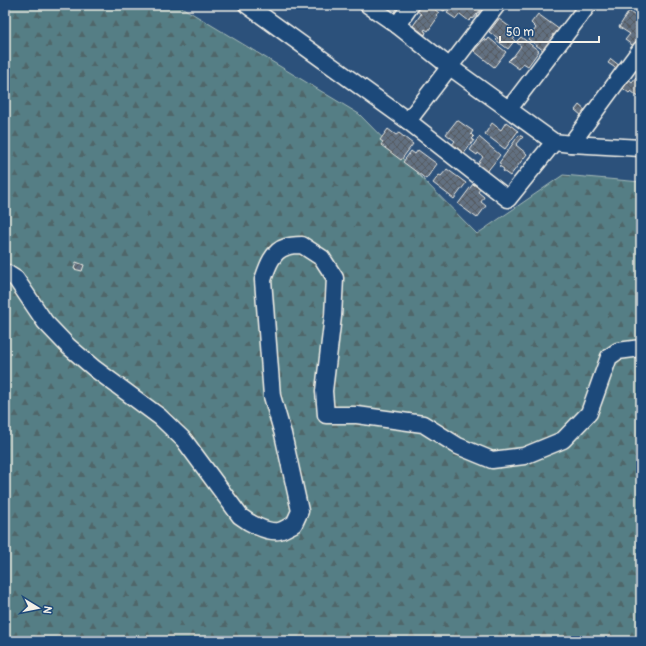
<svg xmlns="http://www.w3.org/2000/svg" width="646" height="646" font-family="Pangolin,sans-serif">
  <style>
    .forest { fill: url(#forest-firs); stroke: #a4b8b6 }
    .building { fill: url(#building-cross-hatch); stroke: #f4f1e8 }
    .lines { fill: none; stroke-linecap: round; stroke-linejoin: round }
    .street-casing { stroke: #f4f1e8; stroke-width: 19 }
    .street { stroke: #1f4a7a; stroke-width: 16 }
  </style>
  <defs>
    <pattern id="forest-firs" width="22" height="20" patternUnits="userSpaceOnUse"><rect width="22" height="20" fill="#557e85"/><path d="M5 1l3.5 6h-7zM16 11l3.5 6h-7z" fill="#506669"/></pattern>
    <pattern id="building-cross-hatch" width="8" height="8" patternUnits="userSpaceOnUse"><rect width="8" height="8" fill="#626f81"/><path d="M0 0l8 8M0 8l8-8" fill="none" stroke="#545a61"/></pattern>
  </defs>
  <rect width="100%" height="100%" fill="#2c517b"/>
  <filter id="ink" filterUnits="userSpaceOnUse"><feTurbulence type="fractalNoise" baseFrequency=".025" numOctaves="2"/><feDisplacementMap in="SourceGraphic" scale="8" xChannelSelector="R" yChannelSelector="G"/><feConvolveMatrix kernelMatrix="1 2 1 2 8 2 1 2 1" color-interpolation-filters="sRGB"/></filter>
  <g filter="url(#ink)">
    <polygon class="forest" points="5,5 178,5 359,114 477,234 563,175 641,182 641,641 5,641"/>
    <g class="building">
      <polygon points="415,5 429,5 439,13 436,15 438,17 428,31 425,29 424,31 426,32 425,35 413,26 421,14 413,8"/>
      <polygon points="434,5 447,5 446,7 447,8 444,11"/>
      <polygon points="453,5 478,5 482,8 473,19 472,18 469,21 460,14 456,19 447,13"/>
      <polygon points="629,11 641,21 641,36 640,38 641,39 635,47 625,40 630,34 619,27"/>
      <polygon points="538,14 560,30 555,35 553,34 552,36 554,38 544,51 528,39 536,28 531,23"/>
      <polygon points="499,19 518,33 513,39 515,40 508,49 496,40 498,38 489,32"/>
      <polygon points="521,37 539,51 528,66 523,63 519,69 508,61 512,57 513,57 521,46 516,42"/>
      <polygon points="489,38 506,52 494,67 474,51 484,39 487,41"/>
      <polygon points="611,59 620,66 617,69 608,63"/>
      <polygon points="641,73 641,99 631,91 629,93 620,86 627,78 632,82 636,77 637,78"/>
      <polygon points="579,105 586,111 582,116 575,110"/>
      <polygon points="457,120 473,131 471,134 474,137 472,139 474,140 463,155 451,146 455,141 446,134"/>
      <polygon points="506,122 518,131 505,149 485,134 492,123 501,130"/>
      <polygon points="388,129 396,135 399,133 413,144 401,160 381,145 383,142 380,140"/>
      <polygon points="519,135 523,137 516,145 527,154 510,176 503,171 504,169 499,166 501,164 499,163"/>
      <polygon points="479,137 500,155 486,173 477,165 483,157 478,153 477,155 470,150"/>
      <polygon points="418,150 437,164 426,179 403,162 411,151 415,154"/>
      <polygon points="447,169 466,183 454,199 433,183 439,175 441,176"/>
      <polygon points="473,184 480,189 478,192 484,197 481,202 486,206 477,218 458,204"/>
      <polygon points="76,262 84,265 82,271 74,269"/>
    </g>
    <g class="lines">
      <defs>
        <g id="street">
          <polyline points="247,5 408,121 508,199 554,142"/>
          <polyline points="368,5 397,25 450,67 554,142 571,144 641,148"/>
          <polyline points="397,25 411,5"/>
          <polyline points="509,109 588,5"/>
          <polyline points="408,121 497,5"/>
          <polyline points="571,144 641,49"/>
          <path d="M5,272L16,279L45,322L68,346L95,369L160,417L184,440L240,516C249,523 267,533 279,531C284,530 289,526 294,524L300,511L283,434L272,396L263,280C267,268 272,251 286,247C291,245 297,245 302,245L322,258L335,278L333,316L324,391L326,415H357L423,424L458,446L492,460L524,456L563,440L589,413L609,357L618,351L641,348"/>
        </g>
      </defs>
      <use href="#street" class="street-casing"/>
      <use href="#street" class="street"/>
    </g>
  </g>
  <rect width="646" height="646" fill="none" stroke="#1f4a7a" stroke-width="20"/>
  <rect x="10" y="10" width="626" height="626" fill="none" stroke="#f4f1e8" stroke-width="1.5" filter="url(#ink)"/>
  <g transform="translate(38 608) rotate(100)" stroke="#1f4a7a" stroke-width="3" paint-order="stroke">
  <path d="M0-3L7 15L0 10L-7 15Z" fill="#f4f1e8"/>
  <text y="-6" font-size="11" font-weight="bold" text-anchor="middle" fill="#f4f1e8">N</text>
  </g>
  <path d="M500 36v6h99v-6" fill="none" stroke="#f4f1e8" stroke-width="2"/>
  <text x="506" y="36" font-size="12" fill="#f4f1e8" stroke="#1f4a7a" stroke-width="3" paint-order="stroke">50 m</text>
</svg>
